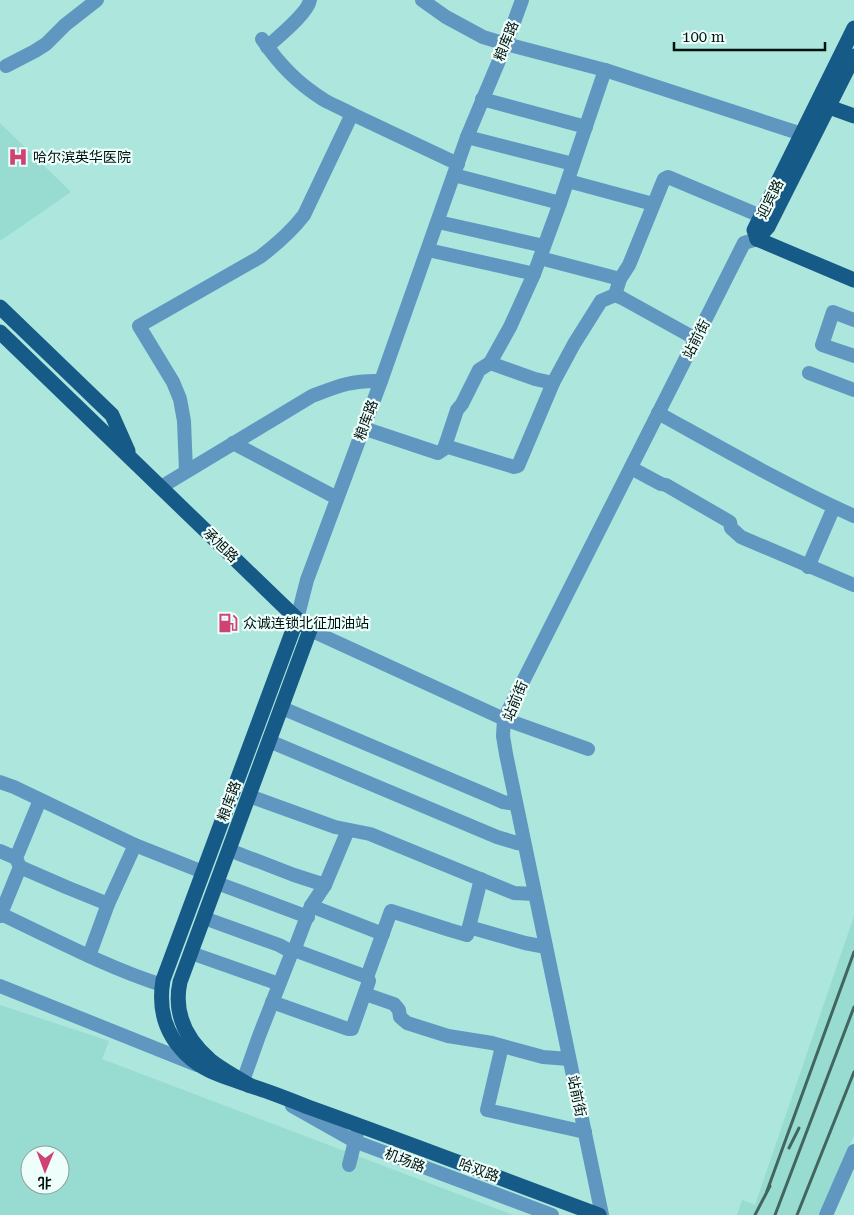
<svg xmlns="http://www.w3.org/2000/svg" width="854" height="1215" font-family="'Roboto Serif','Noto Sans SC',serif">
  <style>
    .built { fill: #98dcd1; fill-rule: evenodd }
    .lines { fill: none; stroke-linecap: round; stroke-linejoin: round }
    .minor { stroke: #6097c1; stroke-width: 14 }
    .major { stroke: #165a87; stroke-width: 15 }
    .rail { stroke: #43655f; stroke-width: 3 }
    .labels { text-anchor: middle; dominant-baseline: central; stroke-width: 4.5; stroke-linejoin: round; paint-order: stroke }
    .street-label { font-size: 14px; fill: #00120f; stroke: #edfefb }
    .poi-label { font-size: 14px; fill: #00120f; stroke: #edfefb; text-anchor: start }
  </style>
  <rect width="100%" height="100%" fill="#ace6dc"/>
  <g class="built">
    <polygon points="0,123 71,192 0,241"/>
    <polygon points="854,916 854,1136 818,1215 737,1215 742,1200 755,1205"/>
    <path d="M0,1005L109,1041L102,1059L513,1215H0ZM30,1155H60V1185H30Z"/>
  </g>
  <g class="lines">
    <g class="minor">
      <polyline points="422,0 446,17 483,37 506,44 605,70 811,137"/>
      <path d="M262,39C279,64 297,83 324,100C333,105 343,109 352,114"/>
      <path d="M267,47C278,37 308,13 310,0"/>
      <polyline points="6,66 35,51 46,44 65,25 97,0"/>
      <polyline points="482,99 586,127"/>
      <polyline points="467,137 573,164"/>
      <polyline points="454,175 560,203"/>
      <polyline points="568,181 653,204"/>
      <polyline points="438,222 544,246"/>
      <polyline points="428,250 526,272 534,274"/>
      <polyline points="540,258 620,279"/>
      <polyline points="854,320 833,312 822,345 854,356"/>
      <polyline points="696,339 622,298 615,295 620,279 629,265 664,179 668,177 770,220"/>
      <polyline points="809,373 854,390"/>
      <polyline points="553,383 574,344 601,301 615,295"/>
      <path d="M658,413C723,449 787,486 854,516"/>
      <polyline points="363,428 438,453 444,449 457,410 462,404 479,370 490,363 510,327 534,274 560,203 605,70"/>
      <polyline points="233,443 337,498"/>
      <polyline points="445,446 514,467 518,466 553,383 535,379 490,363"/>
      <polyline points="631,468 661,484 666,485 730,522 731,528 741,537 854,585"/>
      <path d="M186,471L184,421L180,399L173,382L139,326L260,257C277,244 291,232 304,215L352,114L458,164"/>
      <path d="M161,487L312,396C338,386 352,380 381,381"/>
      <polyline points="808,567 834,507"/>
      <polyline points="297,619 307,580 381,381 467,137 506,44 522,0"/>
      <polyline points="310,630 504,719 588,749"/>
      <polyline points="282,708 494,798 503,802 516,804"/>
      <polyline points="269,741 497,837 517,843 524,844"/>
      <polyline points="0,782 14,787 135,845 203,872"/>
      <polyline points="249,796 335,827 370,834 514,893 535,894"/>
      <polyline points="229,850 294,875 325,885"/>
      <polyline points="0,851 16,858"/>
      <polyline points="20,867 66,887 108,904"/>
      <polyline points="217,883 308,917"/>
      <polyline points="311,906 383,934"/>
      <path d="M1,914C54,939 106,967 162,985"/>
      <polyline points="0,916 20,867 16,858 40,800"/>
      <polyline points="204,918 279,945 292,952"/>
      <polyline points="469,927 481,879"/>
      <polyline points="191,953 279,984"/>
      <polyline points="89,956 108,904 135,845"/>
      <polyline points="367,977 391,911 450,930 467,935 469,927 525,943 546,947"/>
      <polyline points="0,986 197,1065"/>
      <polyline points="365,994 394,1004 399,1010 400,1017 407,1023 448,1036 492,1043 543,1057 569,1059"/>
      <polyline points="272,1002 348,1029 352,1029 369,981 367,977 294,950"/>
      <polyline points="502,1046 487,1110 585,1132"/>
      <polyline points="243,1081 259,1036 292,952 295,948 311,906 325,885 348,830"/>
      <polyline points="292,1106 354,1141 552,1215"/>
      <polyline points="349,1165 357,1133"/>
      <polyline points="602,1215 506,754 503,736 504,719 744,243 757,239"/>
      <polyline points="826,1215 854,1151"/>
    </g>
    <g class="major">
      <polyline points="829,107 854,116"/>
      <polyline points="757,239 754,230 854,28"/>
      <polyline points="757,239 768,227 854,56"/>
      <polyline points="757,239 854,280"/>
      <polyline points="0,307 112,415 128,451"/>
      <path d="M0,332L297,619L310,630L180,982C173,1014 186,1039 210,1060C222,1070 237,1077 249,1085"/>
      <path d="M297,619L163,980C158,1010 165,1034 187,1055C204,1072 227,1077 248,1085C268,1091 288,1099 308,1107C406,1142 502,1179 599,1215"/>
    </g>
    <g class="rail">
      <polyline points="789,1148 799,1128"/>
      <polyline points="767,1191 854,952"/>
      <polyline points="755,1215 770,1186"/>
      <polyline points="775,1215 854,1007"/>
      <polyline points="797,1215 854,1072"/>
    </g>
  </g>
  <defs>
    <symbol id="hospital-bare" viewBox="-9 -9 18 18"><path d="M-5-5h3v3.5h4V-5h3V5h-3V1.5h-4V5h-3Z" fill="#cf4374" stroke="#edfefb" stroke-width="2.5" paint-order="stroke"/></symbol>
    <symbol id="fuel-bare" viewBox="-9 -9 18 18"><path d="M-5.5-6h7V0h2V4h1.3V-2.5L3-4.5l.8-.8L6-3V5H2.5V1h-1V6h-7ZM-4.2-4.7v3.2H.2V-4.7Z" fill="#cf4374" stroke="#edfefb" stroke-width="2.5" paint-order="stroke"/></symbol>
  </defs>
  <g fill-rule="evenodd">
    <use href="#hospital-bare" x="4" y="143" width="28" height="28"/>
    <use href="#fuel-bare" x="214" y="609" width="28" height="28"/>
  </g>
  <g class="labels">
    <g class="street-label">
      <text transform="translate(506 41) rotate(-68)">粮库路</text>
      <text transform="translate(770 199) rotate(-64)">迎宾路</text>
      <text transform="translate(696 339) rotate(-63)">站前街</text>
      <text transform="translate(366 420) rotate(-70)">粮库路</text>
      <text transform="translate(221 545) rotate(44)">承旭路</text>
      <text transform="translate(515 701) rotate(-67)">站前街</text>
      <text transform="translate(229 801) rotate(-70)">粮库路</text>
      <text transform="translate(577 1096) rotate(78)">站前街</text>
      <text transform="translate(405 1160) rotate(21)">机场路</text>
      <text transform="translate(479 1170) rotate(20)">哈双路</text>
    </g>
    <g class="poi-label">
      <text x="33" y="157">哈尔滨英华医院</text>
      <text x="243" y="623">众诚连锁北征加油站</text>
    </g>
  </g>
  <g transform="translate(45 1170) rotate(181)"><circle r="24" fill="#edfefb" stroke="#8ea09d"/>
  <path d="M0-4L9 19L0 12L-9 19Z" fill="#cf4374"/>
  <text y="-8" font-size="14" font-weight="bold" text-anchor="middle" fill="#00120f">北</text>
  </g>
  <path d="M674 42v8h151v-8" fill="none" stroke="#00120f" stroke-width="2.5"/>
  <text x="682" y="42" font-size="15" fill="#00120f" stroke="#edfefb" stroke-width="4" paint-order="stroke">100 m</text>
</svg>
